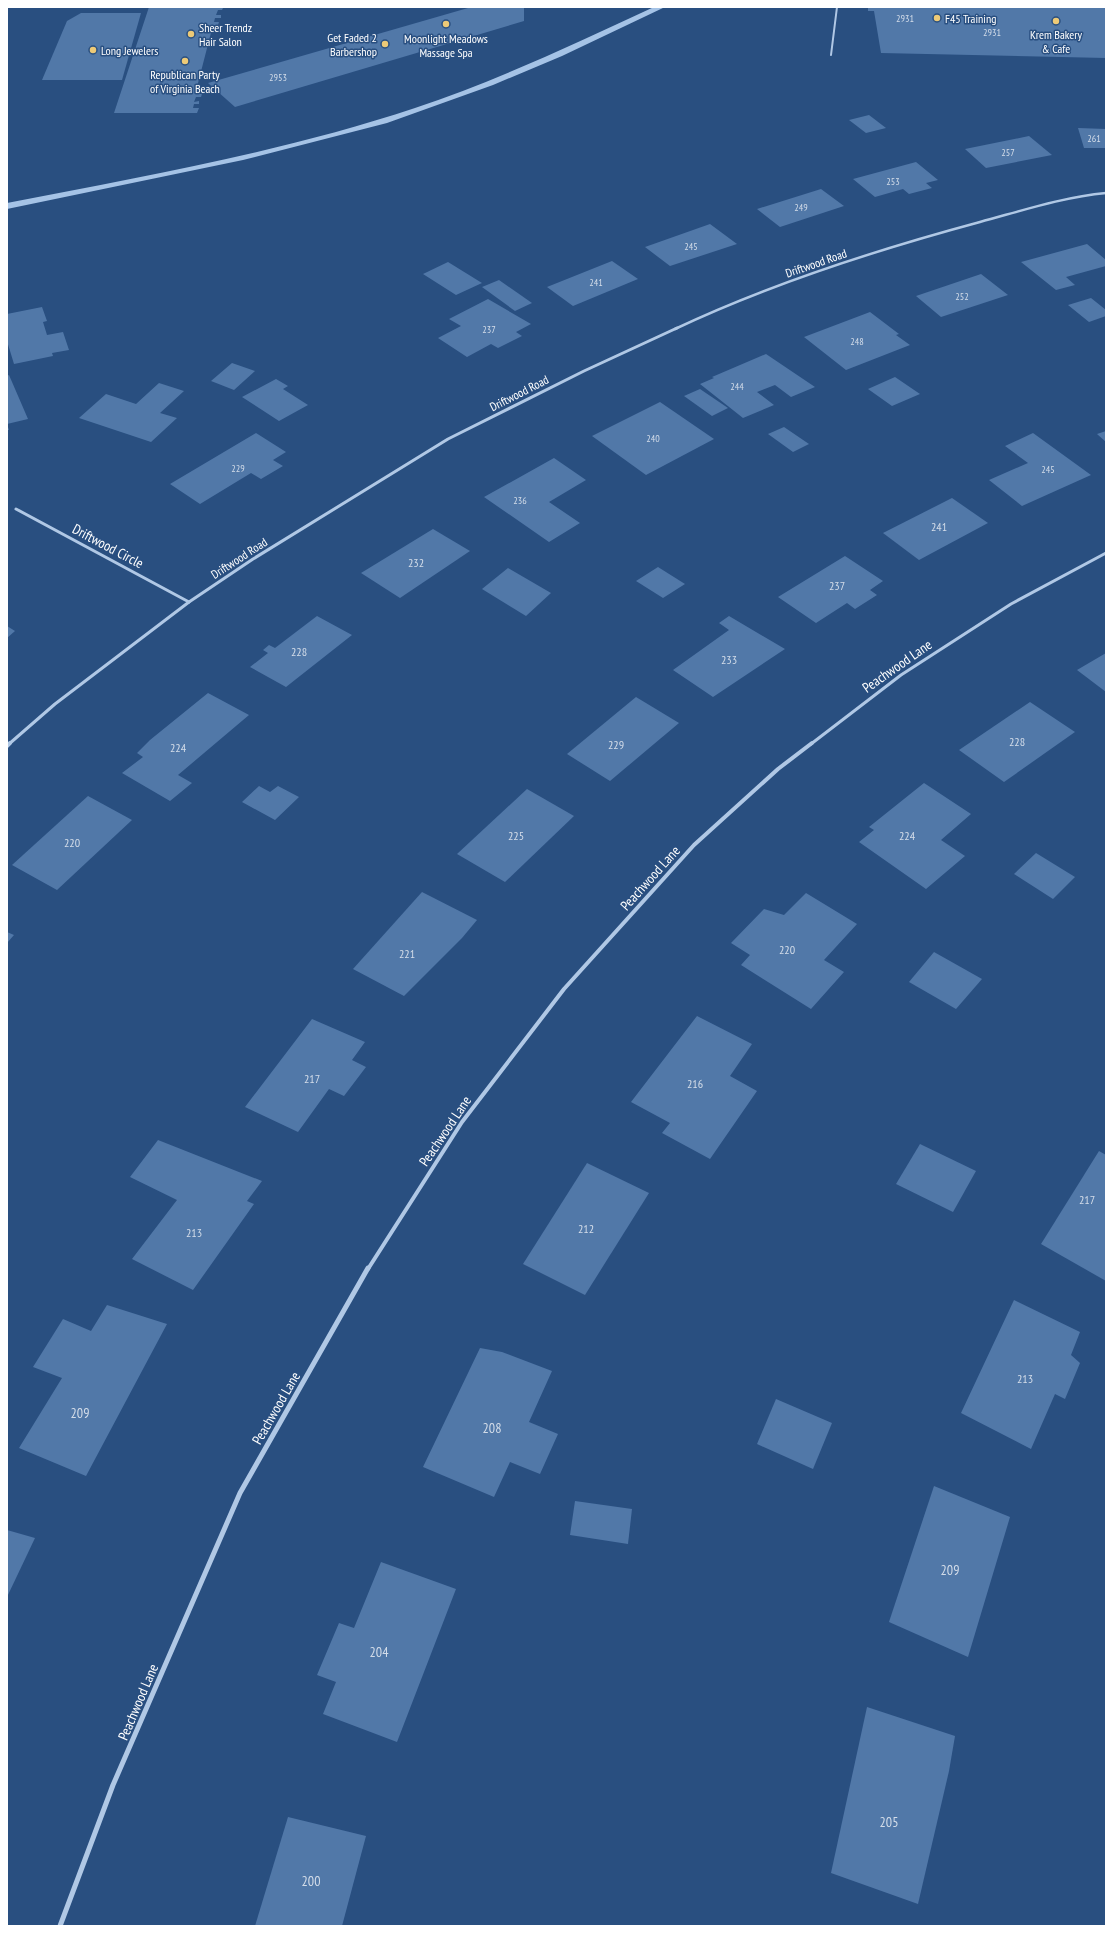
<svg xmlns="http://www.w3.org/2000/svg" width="1113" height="1933" font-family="'PT Sans Narrow',sans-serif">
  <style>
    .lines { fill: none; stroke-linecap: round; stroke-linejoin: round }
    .stream { fill: #a5c3e6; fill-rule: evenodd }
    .building { fill: #5178a8 }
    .lane { stroke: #b0c8e5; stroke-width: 2 }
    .street-far3 { stroke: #b0c8e5; stroke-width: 2.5 }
    .street-far2 { stroke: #b0c8e5; stroke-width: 3 }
    .street-far1 { stroke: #b0c8e5; stroke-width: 4 }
    .street { stroke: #b0c8e5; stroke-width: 5 }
    .poi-dot { fill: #edca77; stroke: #294f80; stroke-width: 1.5 }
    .labels { text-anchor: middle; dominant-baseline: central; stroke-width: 3; stroke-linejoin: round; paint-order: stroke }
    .far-number-label { font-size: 10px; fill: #d4dde9 }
    .far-poi-label { font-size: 12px; fill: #fff; stroke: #294f80; text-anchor: start }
    .far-street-label { font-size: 12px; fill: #fff; stroke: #294f80 }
    .number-label { font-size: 12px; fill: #d4dde9 }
    .street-label { font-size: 14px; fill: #fff; stroke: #294f80 }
    .near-number-label { font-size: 14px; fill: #d4dde9 }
  </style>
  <rect width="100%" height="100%" fill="#294f80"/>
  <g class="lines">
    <path class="stream" d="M654,7H665L562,56L493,85L387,123L243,160L7,209V203C144,176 283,152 415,108C497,81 576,43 654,7Z"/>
  </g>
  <g class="building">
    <polygon points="149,7 223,8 222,10 218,10 216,15 221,15 221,18 215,18 214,22 219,22 218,25 213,25 197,87 203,87 203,90 197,90 196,94 202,94 201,97 196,97 194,102 199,101 199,104 194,104 193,108 199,108 197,113 114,113"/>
    <polygon points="868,7 1106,8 1106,58 881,53 874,11 868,11"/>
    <polygon points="468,8 524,8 524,21 235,107 208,83"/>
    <polygon points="81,13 141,13 122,80 42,80 67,21"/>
    <polygon points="869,115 886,128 866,133 849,120"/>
    <polygon points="1078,128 1106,129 1106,148 1084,148"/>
    <polygon points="1029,136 1052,155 986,168 965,149"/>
    <polygon points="916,162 938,180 926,183 932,188 909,194 903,189 875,197 853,179"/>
    <polygon points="821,189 844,206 780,227 757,209"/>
    <polygon points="710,224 737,244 670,266 645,247"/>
    <polygon points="1087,244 1106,260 1106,266 1066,277 1075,285 1056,290 1021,262"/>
    <polygon points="612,261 638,279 573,306 547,287"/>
    <polygon points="448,262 482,283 456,295 423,274"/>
    <polygon points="981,274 1008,295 941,317 916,296"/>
    <polygon points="499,280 532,303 515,311 482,287"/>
    <polygon points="1091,298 1106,310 1106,316 1089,322 1068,305"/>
    <polygon points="488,299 531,324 516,332 522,336 498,348 491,344 467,357 438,338 461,326 449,319"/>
    <polygon points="42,307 47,321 43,322 47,335 63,332 69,350 52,353 53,356 14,364 7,341 7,314"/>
    <polygon points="870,312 899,334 896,335 910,345 846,370 804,337"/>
    <polygon points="766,354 815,387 791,397 775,385 757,392 774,405 743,418 700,384 714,378 712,377"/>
    <polygon points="232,363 255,371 234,390 211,381"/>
    <polygon points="9,375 28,419 7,424 9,430 7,430 7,376"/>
    <polygon points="895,377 920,394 892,406 868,389"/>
    <polygon points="276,379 288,386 283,389 308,405 279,421 242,397"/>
    <polygon points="159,383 184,391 160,413 177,418 151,442 79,418 106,394 136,404"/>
    <polygon points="700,389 728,408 712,416 684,396"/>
    <polygon points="660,402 714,439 646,475 592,436"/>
    <polygon points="784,427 809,444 793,452 768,434"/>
    <polygon points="1106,431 1106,442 1097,434"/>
    <polygon points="256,433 286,452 273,460 283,466 261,479 251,473 200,504 170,484"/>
    <polygon points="1033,433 1091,475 1022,506 989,480 1028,463 1005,446"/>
    <polygon points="554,458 586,480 549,502 580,523 549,542 484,497"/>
    <polygon points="952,498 988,523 919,560 883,533"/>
    <polygon points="433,529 470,551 400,598 361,573"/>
    <polygon points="845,556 883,581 870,590 877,595 855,609 847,603 816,623 778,597"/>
    <polygon points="658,567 685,584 663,598 636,581"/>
    <polygon points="508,568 551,593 526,616 482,589"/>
    <polygon points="317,616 352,635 286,687 250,667 268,653 263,650 269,645 275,648"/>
    <polygon points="729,616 785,649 713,697 673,670 729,630 719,623"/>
    <polygon points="7,626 15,631 7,638"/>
    <polygon points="1106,653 1106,692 1077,670"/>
    <polygon points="208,693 249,715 178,775 192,783 170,801 122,773 143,757 137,753 150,740"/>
    <polygon points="636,697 679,723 610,781 567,754"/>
    <polygon points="1030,702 1075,732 1004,782 959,750"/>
    <polygon points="924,783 971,814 941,840 965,856 926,889 859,842 874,830 869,827"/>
    <polygon points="259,786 270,792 278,786 299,797 275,820 242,802"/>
    <polygon points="527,789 574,816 505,882 457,854"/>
    <polygon points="88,796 132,820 57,890 12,865"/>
    <polygon points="1036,853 1075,877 1053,899 1014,874"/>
    <polygon points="422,892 477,920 462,938 404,996 353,969"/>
    <polygon points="806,893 857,924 824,960 844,972 811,1009 741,965 750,955 731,943 764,909 784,915"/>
    <polygon points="7,932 14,935 7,943"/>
    <polygon points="934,952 982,979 956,1009 909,982"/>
    <polygon points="697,1016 752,1044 730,1076 757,1091 710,1159 662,1133 670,1123 631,1102"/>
    <polygon points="312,1019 365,1042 352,1060 366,1067 344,1096 329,1089 298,1132 245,1107"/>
    <polygon points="158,1140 262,1181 247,1201 254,1204 193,1290 132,1259 177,1200 130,1177"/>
    <polygon points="920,1144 976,1171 953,1212 896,1184"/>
    <polygon points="1099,1151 1106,1155 1106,1281 1041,1244"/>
    <polygon points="587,1163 649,1193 585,1295 523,1264"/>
    <polygon points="1014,1300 1080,1332 1071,1355 1080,1363 1065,1399 1055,1394 1031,1449 961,1413"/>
    <polygon points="107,1305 167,1324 86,1476 19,1448 62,1378 33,1367 63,1319 91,1331"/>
    <polygon points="480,1348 502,1352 552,1371 529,1422 558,1434 540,1474 510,1462 494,1497 423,1467"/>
    <polygon points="776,1399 832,1423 813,1469 757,1444"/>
    <polygon points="934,1486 1010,1517 968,1657 889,1622"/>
    <polygon points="575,1501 632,1509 628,1544 570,1535"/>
    <polygon points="7,1530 35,1538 7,1597"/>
    <polygon points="381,1562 456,1589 397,1742 323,1714 336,1682 317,1675 339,1623 354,1628"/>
    <polygon points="867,1707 955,1736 949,1771 918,1904 831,1873"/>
    <polygon points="288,1817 366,1836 342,1926 255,1926"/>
  </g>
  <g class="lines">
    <polyline class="lane" points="831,55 837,7"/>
    <path class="street-far3" d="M675,329C772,283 876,250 980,222C1021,211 1063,197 1106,193"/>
    <g class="street-far2">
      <polyline points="16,509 189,602"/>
      <polyline points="9,744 55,704 189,602 253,559 448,439 584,371 677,328"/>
      <polyline points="811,744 901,675 1011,604 1106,553"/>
    </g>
    <g class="street-far1">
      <polyline points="7,746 10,743"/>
      <polyline points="368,1269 462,1122 564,989 694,845 778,769 812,743"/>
    </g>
    <polyline class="street" points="60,1926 113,1785 240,1493 368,1268"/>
  </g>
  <g class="poi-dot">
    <circle cx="937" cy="18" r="4"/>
    <circle cx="1056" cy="21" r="4"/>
    <circle cx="446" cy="24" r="4"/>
    <circle cx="191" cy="34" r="4"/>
    <circle cx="385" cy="44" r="4"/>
    <circle cx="93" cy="50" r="4"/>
    <circle cx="185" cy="61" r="4"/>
  </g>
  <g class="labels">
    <g class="far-number-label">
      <text x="905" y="18">2931</text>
      <text x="992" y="32">2931</text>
      <text x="278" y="77">2953</text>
      <text x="1094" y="138">261</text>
      <text x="1008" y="152">257</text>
      <text x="893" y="181">253</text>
      <text x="801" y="207">249</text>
      <text x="691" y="246">245</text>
      <text x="596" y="282">241</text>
      <text x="962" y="296">252</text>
      <text x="489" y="329">237</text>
      <text x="857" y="341">248</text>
      <text x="737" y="386">244</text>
      <text x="653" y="438">240</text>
      <text x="238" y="468">229</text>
      <text x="1048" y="469">245</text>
      <text x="520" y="500">236</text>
    </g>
    <g class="far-poi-label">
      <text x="945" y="18">F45 Training</text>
      <text x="199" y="27">Sheer Trendz<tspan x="199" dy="14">Hair Salon</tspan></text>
      <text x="1056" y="34" text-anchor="middle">Krem Bakery<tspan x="1056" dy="14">&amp; Cafe</tspan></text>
      <text x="377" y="37" text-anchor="end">Get Faded 2<tspan x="377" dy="14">Barbershop</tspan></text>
      <text x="446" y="38" text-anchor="middle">Moonlight Meadows<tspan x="446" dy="14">Massage Spa</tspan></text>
      <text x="101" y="50">Long Jewelers</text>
      <text x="185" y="74" text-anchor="middle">Republican Party<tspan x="185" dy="14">of Virginia Beach</tspan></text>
    </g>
    <g class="far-street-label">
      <text transform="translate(816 263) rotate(-19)">Driftwood Road</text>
      <text transform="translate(519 393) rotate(-27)">Driftwood Road</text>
      <text transform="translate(239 558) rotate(-33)">Driftwood Road</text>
    </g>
    <g class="number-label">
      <text x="939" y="526">241</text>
      <text x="416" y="562">232</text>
      <text x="837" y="585">237</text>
      <text x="299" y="651">228</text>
      <text x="729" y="659">233</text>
      <text x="1017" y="741">228</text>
      <text x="616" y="744">229</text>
      <text x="178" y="747">224</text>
      <text x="516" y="835">225</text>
      <text x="907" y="835">224</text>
      <text x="72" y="842">220</text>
      <text x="787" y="949">220</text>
      <text x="407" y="953">221</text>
      <text x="312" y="1078">217</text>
      <text x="695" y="1083">216</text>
      <text x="1087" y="1199">217</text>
      <text x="586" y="1228">212</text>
      <text x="194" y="1232">213</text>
      <text x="1025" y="1378">213</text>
    </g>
    <g class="street-label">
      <text transform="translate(108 546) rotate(28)">Driftwood Circle</text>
      <text transform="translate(897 666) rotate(-35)">Peachwood Lane</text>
      <text transform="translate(650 878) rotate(-48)">Peachwood Lane</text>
      <text transform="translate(445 1131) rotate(-56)">Peachwood Lane</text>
      <text transform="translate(276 1408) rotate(-60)">Peachwood Lane</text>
      <text transform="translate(138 1702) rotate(-67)">Peachwood Lane</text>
    </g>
    <g class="near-number-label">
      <text x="80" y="1413">209</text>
      <text x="492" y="1428">208</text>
      <text x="950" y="1570">209</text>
      <text x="379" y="1652">204</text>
      <text x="889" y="1822">205</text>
      <text x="311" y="1881">200</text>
    </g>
  </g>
  <rect width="1113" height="1933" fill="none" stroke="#ffffff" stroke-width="16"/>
</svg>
